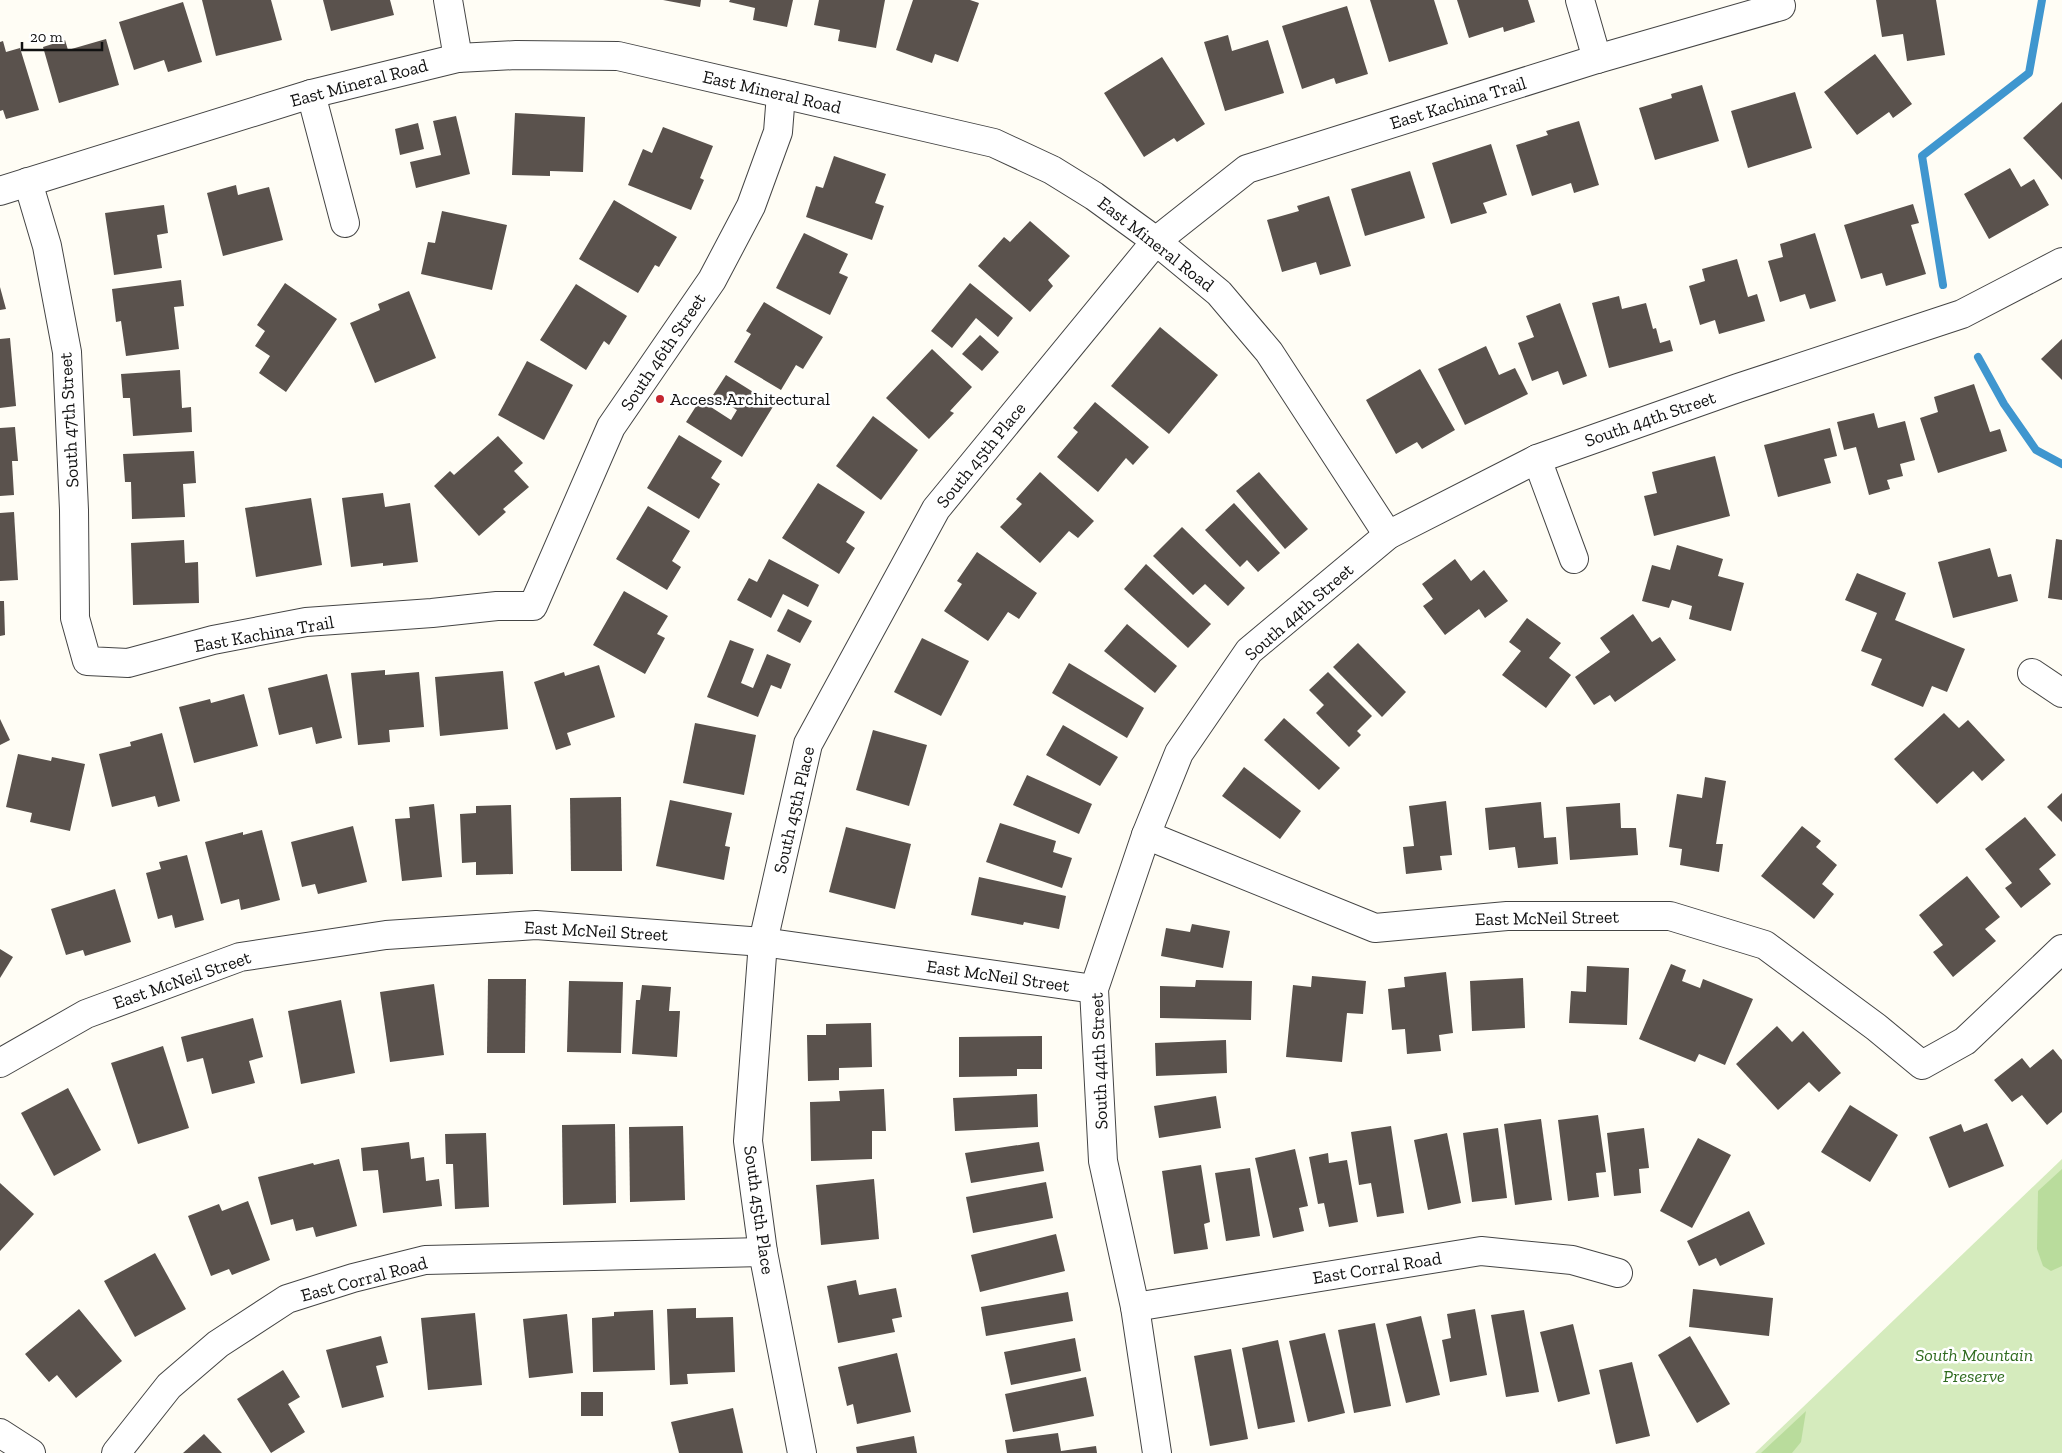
<svg xmlns="http://www.w3.org/2000/svg" width="2062" height="1453" font-family="'Zilla Slab',serif">
  <style>
    .green { fill: #d5ebbd }
    .forest { fill: #b9dc9c }
    .lines { fill: none; stroke-linecap: round; stroke-linejoin: round }
    .stream { stroke: #3f96cf; stroke-width: 8 }
    .building { fill: #5a524d }
    .minor-casing { stroke: #444; stroke-width: 30 }
    .minor { stroke: #fff; stroke-width: 28 }
    .poi-dot { fill: #c4262e; stroke: #fff; stroke-width: 2 }
    .labels { text-anchor: middle; dominant-baseline: central; stroke-width: 5; stroke-linejoin: round; paint-order: stroke }
    .street-label { font-size: 18px; fill: #111; stroke: #fff }
    .poi-label { font-size: 18px; fill: #111; stroke: #fff; text-anchor: start }
    .park-label { font-size: 18px; font-style: italic; fill: #2f6b1f; stroke: #fff }
  </style>
  <rect width="100%" height="100%" fill="#fffdf5"/>
  <polygon class="green" points="2062,1159 2062,1453 1755,1453"/>
  <g class="forest">
    <polygon points="2062,1169 2062,1266 2051,1271 2043,1266 2037,1249 2038,1191"/>
    <polygon points="1806,1411 1801,1442 1792,1453 1761,1453"/>
  </g>
  <g class="lines">
    <g class="stream">
      <polyline points="1943,285 1922,156 2029,73 2042,0"/>
      <polyline points="1978,357 2004,404 2036,450 2062,464"/>
    </g>
  </g>
  <g class="building">
    <polygon points="202,0 271,0 282,40 216,56"/>
    <polygon points="323,0 390,0 394,15 331,31"/>
    <polygon points="663,0 701,0 700,7"/>
    <polygon points="730,0 793,0 787,27 753,20 755,8 729,2"/>
    <polygon points="819,0 885,0 876,48 838,41 840,30 814,25"/>
    <polygon points="913,0 970,0 979,3 958,62 935,54 932,63 896,50"/>
    <polygon points="1370,0 1434,0 1448,44 1389,62"/>
    <polygon points="1457,0 1528,0 1535,22 1504,32 1503,27 1469,38"/>
    <polygon points="1876,0 1936,0 1945,55 1907,61 1903,34 1882,37"/>
    <polygon points="183,2 202,62 168,72 164,60 134,70 119,22"/>
    <polygon points="1347,6 1368,74 1336,84 1334,78 1302,89 1282,26"/>
    <polygon points="1228,35 1232,51 1268,40 1284,93 1225,111 1204,42"/>
    <polygon points="106,39 119,85 59,103 43,47 65,40 68,50"/>
    <polygon points="3,41 6,52 20,48 39,110 6,119 3,110 0,111 0,42"/>
    <polygon points="1875,54 1912,104 1893,118 1889,112 1857,135 1824,92"/>
    <polygon points="1162,57 1205,124 1177,142 1174,138 1144,157 1104,93"/>
    <polygon points="1702,85 1719,141 1655,160 1639,108 1672,98 1671,94"/>
    <polygon points="1795,92 1812,148 1748,168 1731,111"/>
    <polygon points="2062,102 2062,180 2023,138"/>
    <polygon points="515,113 585,117 583,172 550,171 550,176 512,175"/>
    <polygon points="456,116 470,174 416,188 410,162 441,155 433,121"/>
    <polygon points="1579,121 1599,185 1574,193 1571,183 1532,196 1516,145 1548,135 1546,131"/>
    <polygon points="418,123 424,149 400,155 395,129"/>
    <polygon points="663,127 713,146 700,178 704,180 691,210 628,185 643,149 652,153"/>
    <polygon points="1491,144 1507,195 1483,203 1487,213 1451,224 1432,163"/>
    <polygon points="834,156 886,174 875,203 884,206 872,240 806,217 816,186 823,188"/>
    <polygon points="2010,168 2021,187 2034,179 2049,205 1989,239 1964,194"/>
    <polygon points="1410,171 1425,218 1365,236 1351,189"/>
    <polygon points="236,185 238,195 269,187 283,240 223,256 207,193"/>
    <polygon points="1329,196 1351,266 1320,275 1316,262 1282,272 1267,220 1299,211 1297,206"/>
    <polygon points="614,200 677,237 659,267 655,265 638,293 579,259"/>
    <polygon points="1913,204 1919,223 1911,225 1926,274 1886,286 1882,273 1861,279 1844,225"/>
    <polygon points="164,205 168,233 157,235 162,268 114,275 105,213"/>
    <polygon points="442,211 507,225 492,290 421,274 428,242 435,243"/>
    <polygon points="1030,221 1070,256 1048,280 1053,286 1030,312 978,266 1004,237 1010,242"/>
    <polygon points="804,233 848,254 839,273 848,277 830,315 776,288"/>
    <polygon points="1815,233 1836,301 1810,309 1805,294 1780,302 1768,261 1783,257 1780,244"/>
    <polygon points="1737,259 1748,297 1757,294 1765,321 1719,334 1715,320 1700,325 1689,286 1705,281 1702,269"/>
    <polygon points="181,280 184,306 174,307 179,349 126,356 121,321 116,322 112,289"/>
    <polygon points="285,283 337,319 286,392 259,373 270,356 255,346 265,331 257,325"/>
    <polygon points="970,283 1013,318 998,337 976,318 952,348 931,331"/>
    <polygon points="576,284 627,316 609,345 604,341 586,370 540,340"/>
    <polygon points="0,287 6,309 0,310"/>
    <polygon points="409,291 436,358 375,383 350,323 380,310 378,304"/>
    <polygon points="1619,296 1622,309 1646,303 1653,329 1656,328 1660,343 1670,340 1673,351 1609,368 1592,303"/>
    <polygon points="764,302 823,337 803,369 796,365 781,390 734,362 751,334 746,331"/>
    <polygon points="1560,303 1587,376 1563,385 1558,371 1532,381 1518,343 1534,337 1526,316"/>
    <polygon points="1160,327 1218,375 1169,434 1111,386"/>
    <polygon points="980,335 999,352 982,371 962,354"/>
    <polygon points="10,338 16,406 0,408 0,339"/>
    <polygon points="2062,339 2062,380 2041,359"/>
    <polygon points="1486,346 1499,375 1515,368 1528,394 1465,425 1438,369"/>
    <polygon points="932,349 972,387 950,411 954,413 929,439 886,398"/>
    <polygon points="527,361 573,385 544,440 498,415"/>
    <polygon points="1420,369 1455,430 1422,449 1417,442 1396,454 1366,400"/>
    <polygon points="180,370 182,408 191,407 192,432 133,436 130,398 123,398 121,374"/>
    <polygon points="726,375 774,405 742,457 686,422 700,400 731,420 737,410 713,395"/>
    <polygon points="1974,384 1990,432 2000,429 2007,451 1938,473 1920,418 1938,412 1934,397"/>
    <polygon points="1095,402 1149,447 1133,465 1126,458 1098,492 1057,457 1078,432 1073,428"/>
    <polygon points="1874,413 1878,428 1905,421 1915,460 1900,464 1903,476 1887,480 1890,489 1869,495 1856,447 1844,450 1837,422"/>
    <polygon points="873,416 918,450 881,500 836,466"/>
    <polygon points="15,427 18,461 12,461 14,495 0,496 0,428"/>
    <polygon points="1830,428 1837,456 1824,459 1831,483 1778,497 1764,445"/>
    <polygon points="679,435 722,461 711,478 720,484 699,519 647,488"/>
    <polygon points="498,436 523,463 514,471 529,487 503,509 506,512 479,536 434,486 450,471 454,475"/>
    <polygon points="194,451 196,483 183,484 185,517 132,519 131,482 125,482 123,454"/>
    <polygon points="1715,456 1730,516 1654,536 1644,496 1657,493 1652,472"/>
    <polygon points="1040,472 1094,521 1078,538 1069,531 1040,563 1000,527 1022,504 1016,499"/>
    <polygon points="1259,472 1308,529 1285,549 1236,491"/>
    <polygon points="818,483 865,512 846,542 855,548 839,574 782,538"/>
    <polygon points="383,493 385,507 410,503 418,562 383,566 383,563 351,567 342,498"/>
    <polygon points="311,498 322,565 256,577 245,508"/>
    <polygon points="1234,503 1280,553 1258,572 1247,560 1240,567 1205,530"/>
    <polygon points="648,506 690,531 672,561 681,567 667,590 616,559"/>
    <polygon points="14,512 18,580 0,581 0,513"/>
    <polygon points="1182,527 1245,588 1228,606 1205,584 1193,595 1153,556"/>
    <polygon points="2056,539 2062,540 2062,600 2048,598"/>
    <polygon points="184,540 185,563 198,562 199,603 133,605 131,543"/>
    <polygon points="1677,545 1723,559 1718,576 1744,583 1731,631 1689,619 1692,606 1672,600 1669,608 1642,601 1652,565 1670,570"/>
    <polygon points="1990,548 1998,577 2011,574 2018,601 1953,618 1938,562"/>
    <polygon points="977,552 1037,593 1019,619 1008,612 988,641 944,611 962,584 957,581"/>
    <polygon points="769,559 819,585 808,607 783,594 771,618 737,600 749,578 757,582"/>
    <polygon points="1455,559 1471,581 1484,570 1508,601 1485,618 1479,609 1445,635 1423,606 1433,599 1422,584"/>
    <polygon points="1146,564 1211,624 1188,648 1124,589"/>
    <polygon points="1857,573 1906,593 1895,620 1965,649 1947,692 1932,686 1923,707 1871,685 1882,659 1861,651 1877,613 1845,600"/>
    <polygon points="624,591 668,616 657,634 665,638 645,674 593,645"/>
    <polygon points="0,601 4,601 5,635 0,636"/>
    <polygon points="788,609 812,621 800,643 777,631"/>
    <polygon points="1633,614 1652,642 1660,637 1676,660 1615,702 1610,695 1594,705 1575,677 1610,652 1600,638"/>
    <polygon points="1527,618 1561,643 1549,658 1571,675 1546,708 1502,675 1521,651 1509,642"/>
    <polygon points="1127,624 1177,666 1155,693 1104,651"/>
    <polygon points="922,638 969,661 941,716 894,692"/>
    <polygon points="730,640 754,649 741,683 753,688 767,654 791,664 781,689 771,685 758,717 707,697"/>
    <polygon points="1358,643 1406,692 1382,717 1333,667"/>
    <polygon points="1069,663 1144,708 1127,738 1052,693"/>
    <polygon points="599,665 615,717 567,733 571,745 556,750 534,682 564,672 565,676"/>
    <polygon points="385,670 385,675 419,672 424,727 389,730 390,742 358,745 351,673"/>
    <polygon points="503,671 508,729 440,736 435,677"/>
    <polygon points="1328,672 1372,716 1357,731 1361,735 1349,747 1316,713 1324,705 1309,690"/>
    <polygon points="327,674 342,738 316,744 312,727 279,735 268,688"/>
    <polygon points="244,694 258,746 194,763 179,707 210,699 211,703"/>
    <polygon points="1944,713 1959,728 1968,720 2005,760 1982,781 1973,771 1937,804 1894,759"/>
    <polygon points="1284,718 1340,768 1319,790 1264,740"/>
    <polygon points="0,719 10,740 0,745"/>
    <polygon points="695,723 756,735 744,795 683,783"/>
    <polygon points="1063,725 1118,757 1100,786 1046,755"/>
    <polygon points="873,730 927,745 909,806 856,790"/>
    <polygon points="162,733 180,801 158,807 155,796 112,807 99,754 131,746 130,742"/>
    <polygon points="18,754 51,761 52,757 85,764 70,831 30,822 32,813 6,807"/>
    <polygon points="1244,767 1301,811 1280,839 1222,796"/>
    <polygon points="1027,775 1092,804 1079,834 1013,805"/>
    <polygon points="1705,777 1726,781 1716,844 1723,844 1719,872 1680,865 1682,849 1669,847 1677,794 1702,798"/>
    <polygon points="2062,793 2062,822 2047,807"/>
    <polygon points="621,797 622,871 571,871 570,798"/>
    <polygon points="670,800 732,813 725,846 730,847 724,880 656,866"/>
    <polygon points="1446,801 1452,855 1440,856 1442,870 1406,874 1403,847 1414,846 1409,806"/>
    <polygon points="1541,802 1544,838 1556,837 1558,864 1518,868 1515,847 1489,850 1485,808"/>
    <polygon points="1620,803 1621,828 1636,828 1638,855 1570,860 1566,807"/>
    <polygon points="434,804 442,877 402,881 395,819 410,818 409,807"/>
    <polygon points="511,805 513,874 476,875 476,862 462,863 460,814 476,813 476,806"/>
    <polygon points="2025,817 2056,855 2039,869 2051,884 2021,908 2005,888 2012,883 1985,849"/>
    <polygon points="1000,823 1056,841 1053,852 1072,858 1062,888 986,862"/>
    <polygon points="353,826 367,882 318,894 315,884 302,887 291,842"/>
    <polygon points="1802,826 1821,841 1816,847 1837,865 1822,884 1834,894 1814,919 1761,876"/>
    <polygon points="846,827 911,844 895,909 829,892"/>
    <polygon points="262,830 280,900 241,910 239,899 221,904 205,842 243,832 243,835"/>
    <polygon points="187,855 204,920 175,928 172,915 158,919 146,873 161,869 159,862"/>
    <polygon points="1967,876 2000,917 1985,929 1996,941 1953,977 1933,952 1943,945 1919,915"/>
    <polygon points="979,877 1066,896 1059,929 1024,922 1023,925 971,915"/>
    <polygon points="115,889 131,942 85,956 83,950 66,955 51,909"/>
    <polygon points="1192,924 1230,931 1223,968 1161,956 1166,928 1190,932"/>
    <polygon points="0,949 13,957 0,978"/>
    <polygon points="1671,964 1686,970 1682,981 1700,988 1703,979 1753,999 1725,1065 1699,1054 1695,1062 1639,1039"/>
    <polygon points="1587,966 1629,968 1627,1025 1569,1023 1571,991 1586,992"/>
    <polygon points="1446,972 1453,1033 1439,1035 1441,1051 1407,1054 1405,1029 1392,1030 1388,989 1405,987 1404,977"/>
    <polygon points="1312,976 1366,981 1363,1014 1347,1013 1342,1062 1286,1057 1293,985 1311,987"/>
    <polygon points="1523,978 1525,1028 1472,1031 1470,981"/>
    <polygon points="488,979 526,979 525,1053 487,1053"/>
    <polygon points="1196,980 1252,981 1251,1020 1160,1018 1160,986 1195,987"/>
    <polygon points="569,981 623,982 621,1053 567,1052"/>
    <polygon points="434,984 444,1055 390,1062 380,992"/>
    <polygon points="642,985 671,987 669,1011 680,1011 677,1057 632,1054 636,1000 640,1000"/>
    <polygon points="341,1000 355,1073 301,1084 288,1011"/>
    <polygon points="253,1018 263,1057 249,1061 255,1083 212,1094 203,1058 187,1062 181,1037"/>
    <polygon points="871,1023 872,1067 839,1068 839,1080 808,1081 807,1035 826,1035 826,1024"/>
    <polygon points="1777,1026 1792,1042 1803,1031 1841,1073 1819,1092 1809,1082 1778,1110 1736,1064"/>
    <polygon points="1042,1036 1042,1069 1017,1069 1017,1076 959,1077 959,1037"/>
    <polygon points="1226,1040 1227,1073 1156,1076 1155,1043"/>
    <polygon points="163,1046 189,1128 138,1144 111,1063"/>
    <polygon points="2053,1049 2062,1060 2062,1112 2047,1125 2022,1095 2012,1102 1994,1080 2022,1058 2030,1068"/>
    <polygon points="68,1088 101,1150 54,1176 21,1113"/>
    <polygon points="884,1089 886,1131 872,1131 872,1159 811,1161 810,1102 840,1101 839,1091"/>
    <polygon points="1037,1094 1038,1127 955,1131 953,1098"/>
    <polygon points="1216,1096 1221,1128 1159,1138 1154,1106"/>
    <polygon points="1850,1105 1898,1135 1870,1182 1821,1152"/>
    <polygon points="1598,1115 1606,1172 1596,1173 1599,1197 1568,1201 1558,1120"/>
    <polygon points="1541,1119 1552,1200 1515,1205 1504,1124"/>
    <polygon points="1987,1123 2004,1166 1949,1188 1929,1137 1961,1124 1964,1132"/>
    <polygon points="615,1124 616,1203 563,1205 562,1125"/>
    <polygon points="683,1126 685,1200 630,1202 629,1127"/>
    <polygon points="1391,1126 1404,1213 1377,1217 1371,1183 1359,1185 1351,1132"/>
    <polygon points="1498,1128 1507,1198 1472,1202 1463,1133"/>
    <polygon points="1644,1128 1649,1168 1639,1169 1641,1193 1614,1196 1607,1133"/>
    <polygon points="486,1133 489,1207 455,1209 453,1164 446,1164 445,1134"/>
    <polygon points="1447,1133 1461,1203 1428,1210 1414,1140"/>
    <polygon points="1698,1138 1731,1155 1692,1228 1660,1211"/>
    <polygon points="409,1142 411,1159 424,1157 426,1181 439,1179 442,1206 383,1213 378,1170 363,1171 361,1148"/>
    <polygon points="1039,1142 1044,1171 971,1183 965,1153"/>
    <polygon points="1295,1149 1308,1206 1299,1208 1304,1231 1273,1238 1255,1158"/>
    <polygon points="1328,1153 1329,1163 1347,1160 1358,1222 1329,1227 1324,1203 1318,1204 1309,1157"/>
    <polygon points="339,1159 357,1226 316,1237 313,1227 296,1231 293,1219 271,1225 258,1177 313,1163 314,1165"/>
    <polygon points="1201,1165 1210,1222 1204,1224 1208,1249 1174,1254 1162,1171"/>
    <polygon points="1250,1168 1260,1236 1226,1241 1215,1173"/>
    <polygon points="874,1179 879,1239 821,1245 816,1185"/>
    <polygon points="1046,1182 1053,1218 973,1233 966,1197"/>
    <polygon points="0,1183 34,1214 0,1251"/>
    <polygon points="248,1201 270,1260 232,1275 229,1269 211,1276 188,1216 219,1204 222,1211"/>
    <polygon points="1749,1211 1765,1244 1720,1266 1716,1258 1699,1266 1687,1241"/>
    <polygon points="1056,1234 1065,1271 980,1292 971,1255"/>
    <polygon points="155,1253 186,1309 135,1337 104,1281"/>
    <polygon points="856,1280 859,1295 896,1288 902,1317 892,1319 895,1332 838,1343 827,1286"/>
    <polygon points="1693,1289 1773,1298 1769,1336 1689,1327"/>
    <polygon points="1068,1292 1073,1321 986,1336 981,1307"/>
    <polygon points="696,1308 696,1318 733,1317 735,1372 687,1374 688,1384 670,1385 667,1309"/>
    <polygon points="79,1309 122,1361 76,1398 57,1375 49,1382 25,1354"/>
    <polygon points="1475,1309 1487,1375 1450,1382 1442,1340 1451,1338 1447,1314"/>
    <polygon points="653,1310 655,1370 593,1372 592,1318 614,1316 614,1312"/>
    <polygon points="1524,1310 1539,1392 1506,1397 1491,1315"/>
    <polygon points="475,1313 482,1385 428,1390 421,1318"/>
    <polygon points="567,1314 573,1373 529,1378 523,1319"/>
    <polygon points="1421,1316 1440,1395 1406,1403 1386,1324"/>
    <polygon points="1375,1323 1391,1406 1354,1413 1338,1330"/>
    <polygon points="1573,1324 1590,1394 1558,1402 1540,1332"/>
    <polygon points="1325,1333 1345,1413 1308,1422 1289,1341"/>
    <polygon points="381,1336 388,1363 376,1366 384,1397 342,1408 326,1350"/>
    <polygon points="1690,1336 1730,1404 1697,1423 1658,1355"/>
    <polygon points="1075,1338 1081,1371 1011,1385 1004,1352"/>
    <polygon points="1278,1340 1295,1422 1258,1429 1242,1348"/>
    <polygon points="1231,1349 1248,1439 1210,1446 1194,1356"/>
    <polygon points="897,1353 911,1412 857,1424 853,1404 847,1406 838,1367"/>
    <polygon points="1632,1362 1650,1436 1616,1444 1599,1370"/>
    <polygon points="283,1370 300,1397 288,1404 305,1432 271,1453 237,1399"/>
    <polygon points="1086,1377 1094,1416 1013,1432 1005,1394"/>
    <rect x="581" y="1392" width="22" height="24"/>
    <polygon points="733,1408 743,1453 679,1453 671,1422"/>
    <polygon points="1058,1433 1061,1451 1096,1446 1097,1453 1007,1453 1005,1440"/>
    <polygon points="204,1434 222,1453 183,1453"/>
    <polygon points="914,1436 917,1453 857,1453 856,1447"/>
  </g>
  <g class="lines">
    <defs>
      <g id="minor">
        <polyline points="448,0 458,58"/>
        <polyline points="1580,0 1597,59"/>
        <polyline points="311,94 345,223"/>
        <polyline points="28,182 47,246 67,352 74,510 75,618 87,661 128,663 213,640 306,622 432,613 497,606 533,606 611,427 712,280 751,206 778,132 781,94"/>
        <polyline points="0,191 311,94 458,58 516,55 618,56 994,143 1052,170 1094,196 1156,241 1219,293 1269,352 1388,535"/>
        <polyline points="1537,459 1574,559"/>
        <polyline points="2032,673 2062,693"/>
        <polyline points="1146,835 1375,928 1507,916 1670,916 1765,945 1876,1027 1922,1065 1965,1041 2062,949"/>
        <polyline points="0,1063 86,1014 240,957 386,935 536,925 763,942 1094,989"/>
        <polyline points="1135,1307 1481,1251 1572,1260 1618,1273"/>
        <polyline points="0,1433 31,1453"/>
        <polyline points="116,1453 169,1386 218,1344 287,1299 353,1278 425,1260 763,1252"/>
        <polyline points="802,1453 763,1252 748,1141 763,942 808,744 936,509 1156,241 1247,169 1597,59 1781,6"/>
        <polyline points="1157,1453 1135,1307 1103,1161 1094,989 1146,835 1179,753 1249,651 1388,535 1537,459 1738,388 1962,314 2062,262"/>
      </g>
    </defs>
    <use href="#minor" class="minor-casing"/>
    <use href="#minor" class="minor"/>
  </g>
  <circle class="poi-dot" cx="660" cy="399" r="5"/>
  <g class="labels">
    <g class="street-label">
      <text transform="translate(359 83) rotate(-15)">East Mineral Road</text>
      <text transform="translate(772 92) rotate(13)">East Mineral Road</text>
      <text transform="translate(1458 103) rotate(-17)">East Kachina Trail</text>
      <text transform="translate(1156 244) rotate(38)">East Mineral Road</text>
      <text transform="translate(663 352) rotate(-56)">South 46th Street</text>
      <text transform="translate(1650 419) rotate(-19)">South 44th Street</text>
      <text transform="translate(69 420) rotate(-93)">South 47th Street</text>
      <text transform="translate(981 455) rotate(-51)">South 45th Place</text>
      <text transform="translate(1299 612) rotate(-41)">South 44th Street</text>
      <text transform="translate(264 634) rotate(-10)">East Kachina Trail</text>
      <text transform="translate(794 810) rotate(-77)">South 45th Place</text>
      <text transform="translate(1547 918) rotate(-1)">East McNeil Street</text>
      <text transform="translate(596 931) rotate(3)">East McNeil Street</text>
      <text transform="translate(998 976) rotate(8)">East McNeil Street</text>
      <text transform="translate(182 980) rotate(-19)">East McNeil Street</text>
      <text transform="translate(1099 1061) rotate(-92)">South 44th Street</text>
      <text transform="translate(759 1210) rotate(82)">South 45th Place</text>
      <text transform="translate(1377 1268) rotate(-9)">East Corral Road</text>
      <text transform="translate(364 1279) rotate(-15)">East Corral Road</text>
    </g>
    <g class="poi-label">
      <text x="670" y="399">Access.Architectural</text>
    </g>
    <g class="park-label">
      <text x="1974" y="1355">South Mountain<tspan x="1974" dy="21">Preserve</tspan></text>
    </g>
  </g>
  <path d="M22 42v8h80v-8" fill="none" stroke="#111111" stroke-width="2.5"/>
  <text x="30" y="42" font-size="15" fill="#111111" stroke="#ffffff" stroke-width="4" paint-order="stroke">20 m</text>
</svg>
